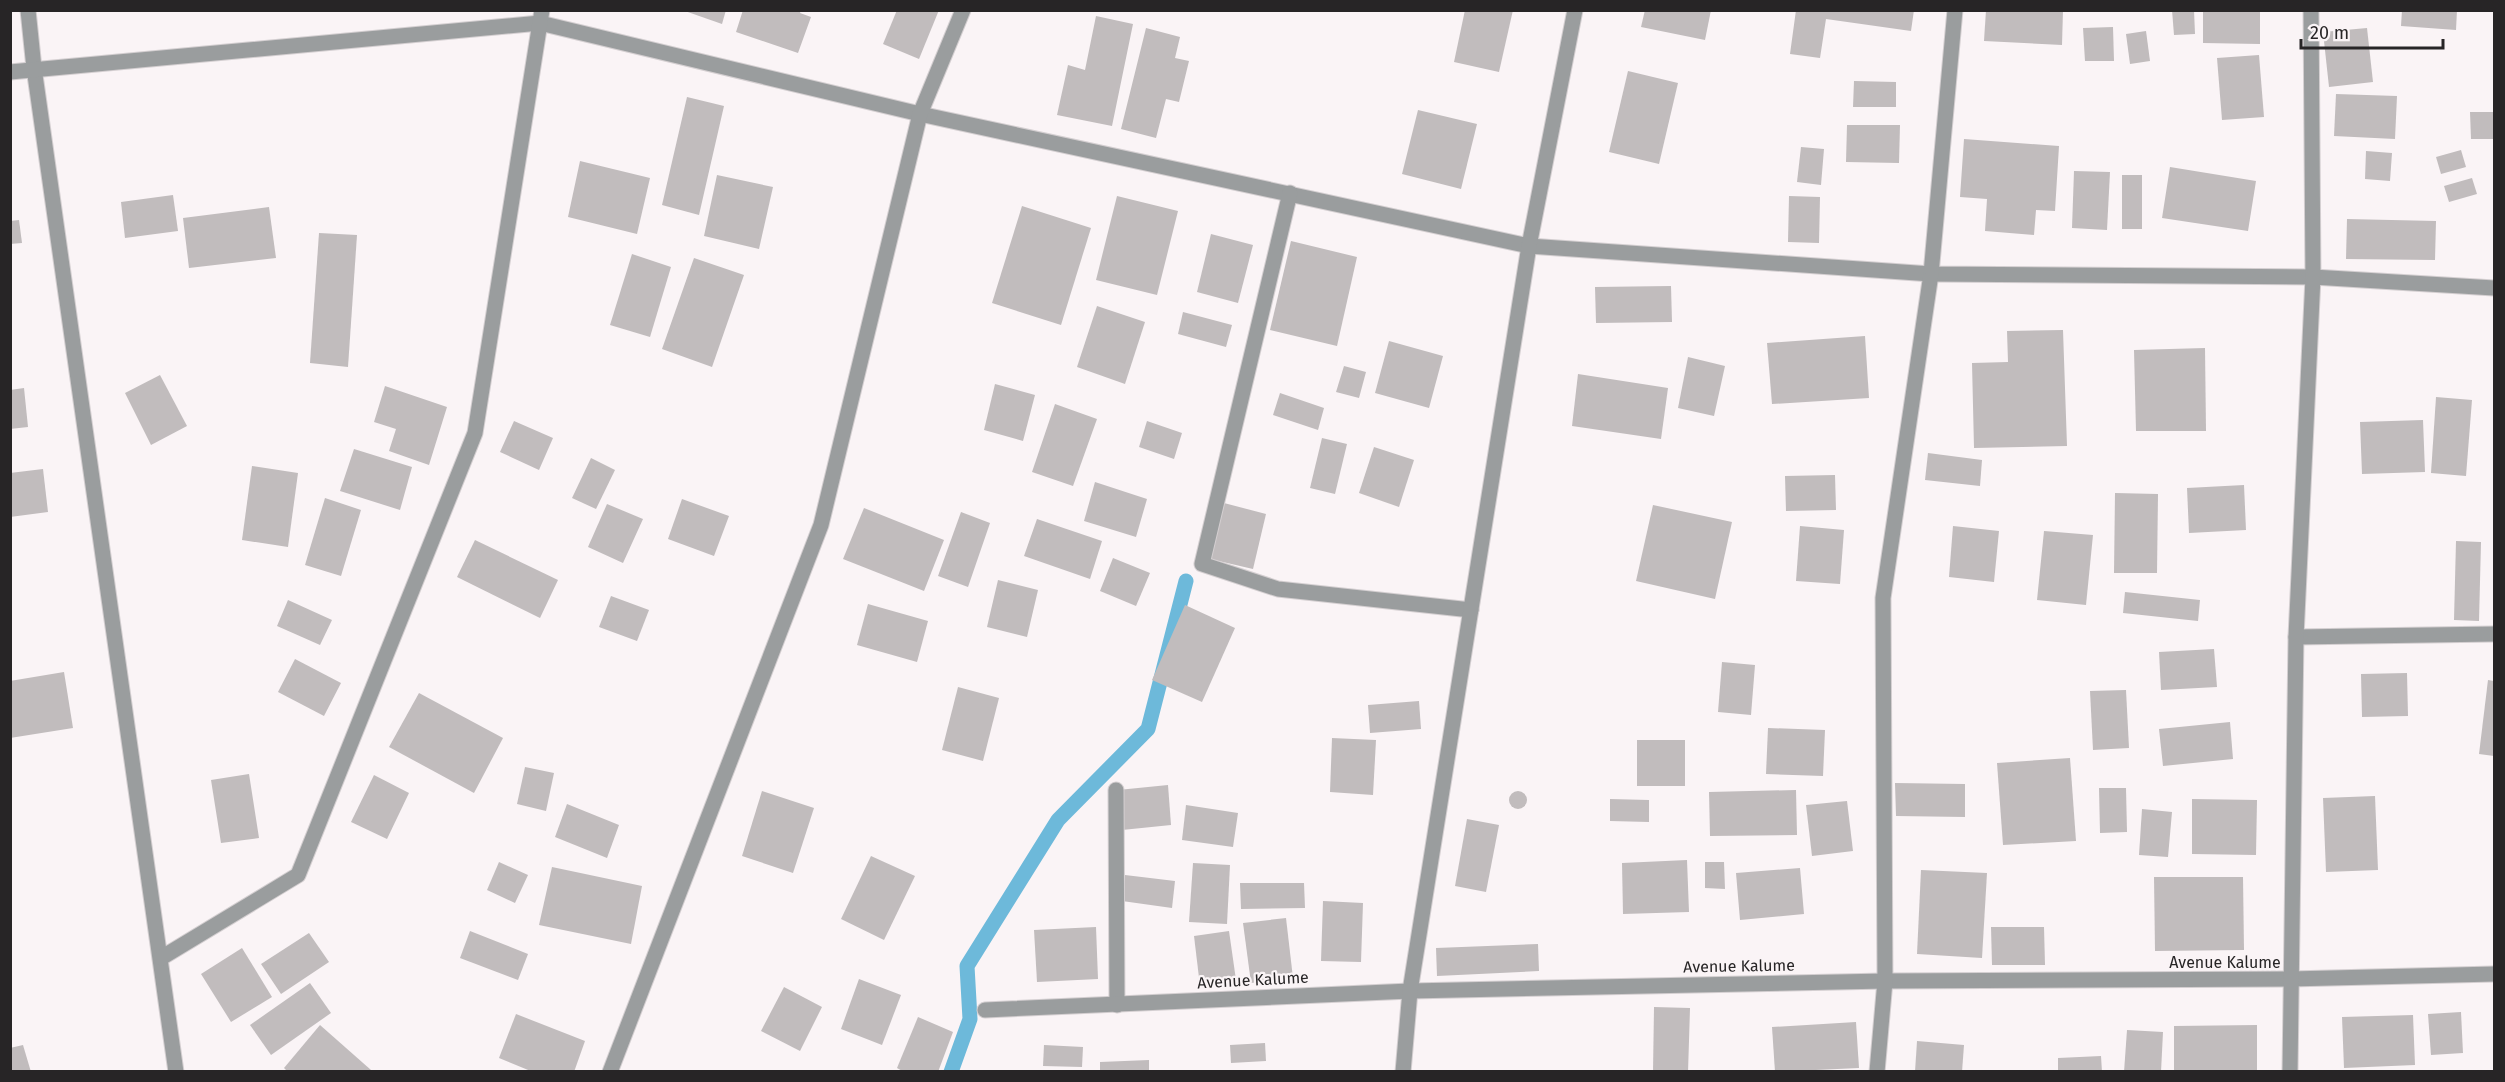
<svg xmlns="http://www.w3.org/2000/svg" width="2505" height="1082" font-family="'Fira Sans',sans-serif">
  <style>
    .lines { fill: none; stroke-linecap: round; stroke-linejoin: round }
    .stream { stroke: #6db9da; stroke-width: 15 }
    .building { fill: #c1bcbd }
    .minor-casing { stroke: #d4cfd1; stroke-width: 17 }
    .minor { stroke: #9a9d9e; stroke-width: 15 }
    .labels { text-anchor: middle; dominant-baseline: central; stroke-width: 4.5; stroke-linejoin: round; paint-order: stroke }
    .street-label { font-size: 16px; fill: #272526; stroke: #faf4f6 }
  </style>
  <rect width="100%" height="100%" fill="#faf4f6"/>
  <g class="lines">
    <polyline class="stream" points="951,1072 970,1019 967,966 1058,820 1148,729 1186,581"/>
  </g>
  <g class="building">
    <polygon points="682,10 726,10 722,24"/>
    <polygon points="743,10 801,10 800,13 811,17 798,53 736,32"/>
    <polygon points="897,10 939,10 919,59 883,44"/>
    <polygon points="1465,10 1513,10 1499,72 1454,62"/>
    <polygon points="1645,10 1711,10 1705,40 1641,27"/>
    <polygon points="1796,10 1914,10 1911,31 1826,19 1820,58 1790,54"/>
    <polygon points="1986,10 2063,10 2062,45 1984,41"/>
    <polygon points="2172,10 2194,10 2195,34 2174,35"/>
    <polygon points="2203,10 2260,10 2260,44 2203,43"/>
    <polygon points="2402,10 2457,10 2456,30 2401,26"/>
    <polygon points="1096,16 1133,24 1112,126 1057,115 1068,65 1085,70"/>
    <polygon points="2113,27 2114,61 2085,61 2083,28"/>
    <polygon points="1146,28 1180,37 1175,58 1189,61 1179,102 1166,99 1156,138 1121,129"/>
    <polygon points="2367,28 2373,82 2329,87 2323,32"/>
    <polygon points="2146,31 2150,61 2130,64 2126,34"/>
    <polygon points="2259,55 2264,117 2222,120 2217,58"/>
    <polygon points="1628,71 1678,83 1659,164 1609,152"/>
    <polygon points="1854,81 1896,82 1896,107 1853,107"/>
    <polygon points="2336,94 2397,96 2395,139 2334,136"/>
    <polygon points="687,97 724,106 699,215 662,205"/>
    <polygon points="1418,110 1477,124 1461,189 1402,174"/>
    <polygon points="2470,112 2494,112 2494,139 2471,139"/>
    <polygon points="1847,125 1900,125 1899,163 1846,162"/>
    <polygon points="1964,139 2059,146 2055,211 2036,210 2034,235 1985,231 1987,199 1960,197"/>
    <polygon points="1801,147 1824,149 1821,185 1797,182"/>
    <polygon points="2461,150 2466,167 2441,174 2436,157"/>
    <polygon points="2366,151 2392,153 2390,181 2365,179"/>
    <polygon points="580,161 650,178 637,234 568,217"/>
    <polygon points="2170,167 2256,181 2248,231 2162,218"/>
    <polygon points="2074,171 2110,172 2107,230 2072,228"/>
    <polygon points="717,175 773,187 759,249 704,236"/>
    <rect x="2122" y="175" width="20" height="54"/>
    <polygon points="2472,178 2477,194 2449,202 2444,186"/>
    <polygon points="173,195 178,231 125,238 121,202"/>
    <polygon points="1117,196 1178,211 1157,295 1096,280"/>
    <polygon points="1789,196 1820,197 1819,243 1788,242"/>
    <polygon points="1022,206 1091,228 1061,325 992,303"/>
    <polygon points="269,207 276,258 189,268 183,218"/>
    <polygon points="2347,219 2436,221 2435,260 2346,259"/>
    <polygon points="19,220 22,243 10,244 10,221"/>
    <polygon points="319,233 357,235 348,367 310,363"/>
    <polygon points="1211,234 1253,245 1238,303 1197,292"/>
    <polygon points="1291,241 1357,257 1337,346 1270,330"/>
    <polygon points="632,254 671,267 650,337 610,325"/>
    <polygon points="694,258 744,275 712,367 662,349"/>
    <polygon points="1671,286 1672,322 1596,323 1595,287"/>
    <polygon points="1097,306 1145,322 1125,384 1077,367"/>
    <polygon points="1183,312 1232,325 1226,347 1178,334"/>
    <polygon points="2063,330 2067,446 1974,448 1972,363 2008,362 2007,331"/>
    <polygon points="1865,336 1869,398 1772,404 1767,343"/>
    <polygon points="1389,341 1443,356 1429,408 1375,393"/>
    <polygon points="2205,348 2206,431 2136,431 2134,350"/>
    <polygon points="1688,357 1725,366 1714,416 1678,408"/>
    <polygon points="1344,366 1366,372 1359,398 1336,392"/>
    <polygon points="1578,374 1668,388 1661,439 1572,426"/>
    <polygon points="160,375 187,426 151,445 125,393"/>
    <polygon points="995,384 1035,395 1023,441 984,430"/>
    <polygon points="385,386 447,407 429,465 389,451 396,429 374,422"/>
    <polygon points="24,388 28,427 10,429 10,390"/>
    <polygon points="1280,393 1324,408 1318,430 1273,415"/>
    <polygon points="2436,397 2472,400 2466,476 2431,473"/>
    <polygon points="1055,404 1097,419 1073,486 1032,472"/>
    <polygon points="2423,420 2425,472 2362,474 2360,422"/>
    <polygon points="514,421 553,438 539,470 500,452"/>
    <polygon points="1147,421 1182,433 1174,459 1139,447"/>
    <polygon points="1322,438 1347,444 1335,494 1310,488"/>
    <polygon points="1374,447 1414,460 1399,507 1359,493"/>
    <polygon points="354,449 412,467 400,510 340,491"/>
    <polygon points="1928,453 1982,460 1980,486 1925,480"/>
    <polygon points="591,458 615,470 596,509 572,498"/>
    <polygon points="252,466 298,473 288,547 242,540"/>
    <polygon points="43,469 48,512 10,517 10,473"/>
    <polygon points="1835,475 1836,510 1786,511 1785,476"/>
    <polygon points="1095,482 1147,499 1136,537 1084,521"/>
    <polygon points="2244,485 2246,530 2189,533 2187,488"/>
    <polygon points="2115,493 2158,494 2157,573 2114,573"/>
    <polygon points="325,498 361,510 341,576 305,565"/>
    <polygon points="682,499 729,516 714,556 668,539"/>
    <polygon points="1224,503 1266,514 1253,569 1210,559"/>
    <polygon points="607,504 643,519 623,563 588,547"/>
    <polygon points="1653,505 1732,522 1715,599 1636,581"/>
    <polygon points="864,508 944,540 924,591 843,559"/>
    <polygon points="961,512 990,523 968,587 938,576"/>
    <polygon points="1037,519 1102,541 1090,579 1024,556"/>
    <polygon points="1800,526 1844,530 1840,584 1796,581"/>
    <polygon points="1953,526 1999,531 1994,582 1949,577"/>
    <polygon points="2044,531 2093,535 2086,605 2037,600"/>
    <polygon points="475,540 558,580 540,618 457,577"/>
    <polygon points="2456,541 2481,542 2479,621 2454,620"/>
    <polygon points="1113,558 1150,573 1136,606 1100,591"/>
    <polygon points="998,580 1038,590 1027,637 987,627"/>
    <polygon points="2125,592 2200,600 2198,621 2123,613"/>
    <polygon points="611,596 649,610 637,641 599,627"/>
    <polygon points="288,600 332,620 320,645 277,626"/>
    <polygon points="868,604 928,621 917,662 857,645"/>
    <polygon points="1185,605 1235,628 1202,702 1152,680"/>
    <polygon points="2214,649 2217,687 2161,690 2159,652"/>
    <polygon points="295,659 341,683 324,716 278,692"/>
    <polygon points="1722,662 1755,665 1751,715 1718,712"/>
    <polygon points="64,672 73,728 10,738 10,681"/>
    <polygon points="2407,673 2408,716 2362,717 2361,674"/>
    <polygon points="2488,680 2494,681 2494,756 2479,754"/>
    <polygon points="958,687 999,698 983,761 942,750"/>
    <polygon points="2126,690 2129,748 2093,750 2090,691"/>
    <polygon points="419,693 503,738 474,793 389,747"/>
    <polygon points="1419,701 1421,729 1370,733 1368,705"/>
    <polygon points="2230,722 2233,759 2163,766 2159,729"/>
    <polygon points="1768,728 1825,730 1823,776 1766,774"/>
    <polygon points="1332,738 1376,740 1373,795 1330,792"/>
    <rect x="1637" y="740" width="48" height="46"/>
    <polygon points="2070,758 2076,841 2003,845 1997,763"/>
    <polygon points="525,767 554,773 546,811 517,804"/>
    <polygon points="249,774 259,838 221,843 211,780"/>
    <polygon points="374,775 409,793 387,839 351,822"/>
    <polygon points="1895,783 1965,784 1965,817 1896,816"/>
    <polygon points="1168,785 1171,825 1122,830 1118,790"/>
    <polygon points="2099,788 2126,788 2127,832 2100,833"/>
    <polygon points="1796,790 1797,835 1710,836 1709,792"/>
    <polygon points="762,791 814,808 793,873 742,856"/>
    <circle cx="1518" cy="800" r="9"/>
    <polygon points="2375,796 2378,870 2326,872 2323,798"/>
    <polygon points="1610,799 1649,800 1649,822 1610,821"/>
    <polygon points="2192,799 2257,800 2256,855 2192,854"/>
    <polygon points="1847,801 1853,851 1812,856 1806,805"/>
    <polygon points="567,804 619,825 607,858 555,837"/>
    <polygon points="1186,805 1238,813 1233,847 1182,840"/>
    <polygon points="2142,809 2172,812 2168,857 2139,855"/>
    <polygon points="1467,819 1499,825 1486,892 1455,886"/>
    <polygon points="871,856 915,876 884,940 841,919"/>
    <polygon points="1687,860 1689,912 1623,914 1622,863"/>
    <polygon points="499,862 528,875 515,903 487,890"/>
    <polygon points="1705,862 1724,862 1725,889 1705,888"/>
    <polygon points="1193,863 1230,865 1227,924 1189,922"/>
    <polygon points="552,867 642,886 631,944 539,925"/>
    <polygon points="1800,868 1804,914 1740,920 1736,873"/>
    <polygon points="1921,870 1987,873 1982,958 1917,954"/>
    <polygon points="1125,875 1175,881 1172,908 1122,901"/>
    <polygon points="2154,877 2243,877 2244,950 2155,951"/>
    <polygon points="1240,883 1304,883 1305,908 1241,909"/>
    <polygon points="1323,901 1363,903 1361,962 1321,961"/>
    <polygon points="1286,918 1293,978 1251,983 1243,923"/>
    <polygon points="1096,927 1098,979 1037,982 1034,930"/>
    <polygon points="1991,927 2044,927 2045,965 1992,965"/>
    <polygon points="470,931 528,954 518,980 460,958"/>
    <polygon points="1229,931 1236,980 1200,986 1194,936"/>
    <polygon points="309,933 329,962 281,994 261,964"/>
    <polygon points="1538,944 1539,971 1437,976 1436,948"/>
    <polygon points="242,948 272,997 231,1022 201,974"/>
    <polygon points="859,979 901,995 882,1045 841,1029"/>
    <polygon points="310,983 331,1013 271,1055 250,1025"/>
    <polygon points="784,987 822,1007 800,1051 761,1031"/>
    <polygon points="1654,1007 1690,1008 1688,1072 1653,1072"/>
    <polygon points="2461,1012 2463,1053 2431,1055 2428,1014"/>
    <polygon points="516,1014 585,1041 574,1072 533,1072 499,1058"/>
    <polygon points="2413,1015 2415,1065 2344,1068 2342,1017"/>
    <polygon points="918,1017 953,1032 938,1072 904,1072 897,1068"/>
    <polygon points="1856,1022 1859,1068 1775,1072 1772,1027"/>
    <polygon points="320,1025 371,1070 370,1072 288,1072 284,1068"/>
    <polygon points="2257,1025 2257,1072 2174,1072 2174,1026"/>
    <polygon points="2127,1030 2163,1032 2161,1072 2124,1072"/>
    <polygon points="1917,1041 1964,1045 1962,1072 1915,1072"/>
    <polygon points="1265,1043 1266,1061 1231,1063 1230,1045"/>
    <polygon points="23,1045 31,1072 10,1072 10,1048"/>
    <polygon points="1044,1045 1083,1047 1082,1067 1043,1066"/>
    <polygon points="2101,1056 2102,1072 2058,1072 2058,1058"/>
    <polygon points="1149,1060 1149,1072 1100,1072 1100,1062"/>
  </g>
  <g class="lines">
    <defs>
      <g id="minor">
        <polyline points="28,10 34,68 176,1072"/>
        <polyline points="10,72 540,23 920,114 1529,246 1931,274 2313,277 2494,288"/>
        <polyline points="1290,193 1202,564 1278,589 1471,610"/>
        <polyline points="2296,637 2494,634"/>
        <polyline points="1116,790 1117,1005"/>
        <polyline points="161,958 298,875 475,433 542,10"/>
        <polyline points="985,1010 1410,991 1885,981 2290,979 2494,974"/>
        <polyline points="610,1072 821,525 920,114 963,10"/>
        <polyline points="1403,1072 1410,991 1529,246 1575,10"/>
        <polyline points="1877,1072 1885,981 1883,598 1931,274 1955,10"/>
        <polyline points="2290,1072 2296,637 2313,277 2311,10"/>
      </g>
    </defs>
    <use href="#minor" class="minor-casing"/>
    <use href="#minor" class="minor"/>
  </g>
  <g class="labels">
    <g class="street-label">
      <text x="2225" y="962">Avenue Kalume</text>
      <text transform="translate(1739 966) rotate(-1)">Avenue Kalume</text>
      <text transform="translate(1253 980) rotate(-3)">Avenue Kalume</text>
    </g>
  </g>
  <rect width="2505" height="1082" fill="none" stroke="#272526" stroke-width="24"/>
  <path d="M2301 39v9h142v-9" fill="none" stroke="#272526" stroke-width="3"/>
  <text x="2310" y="39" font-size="18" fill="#272526" stroke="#faf4f6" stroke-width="4.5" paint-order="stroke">20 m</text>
</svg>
